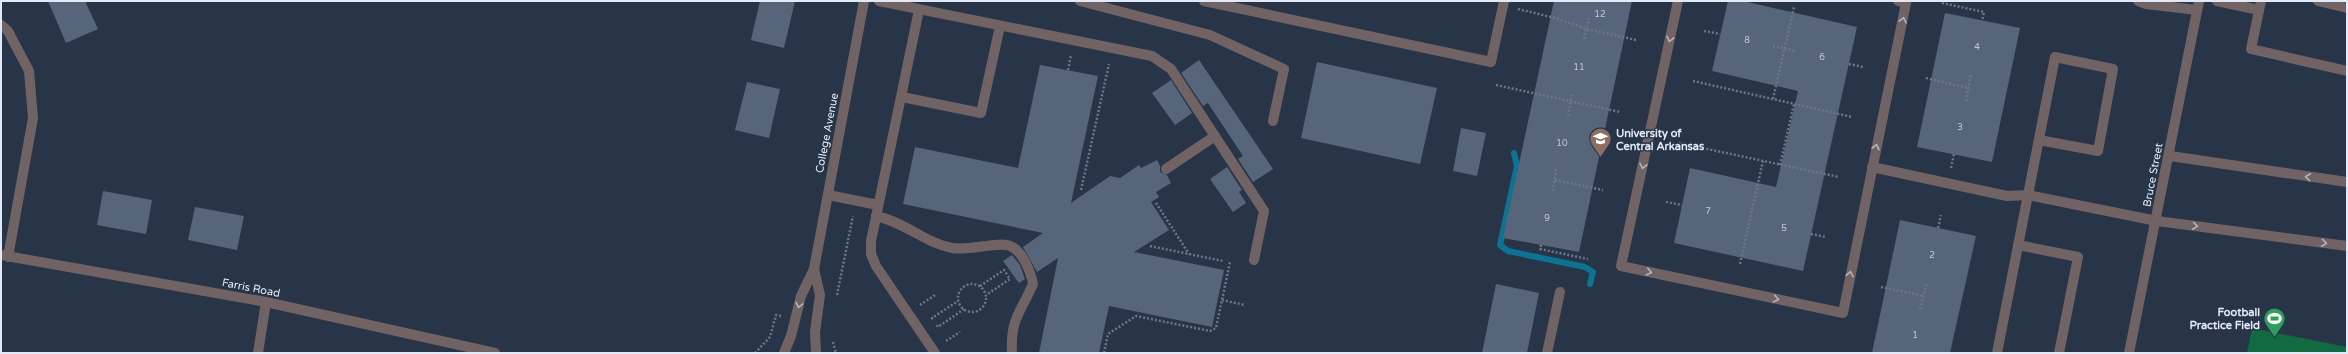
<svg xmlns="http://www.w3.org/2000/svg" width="2348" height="354" font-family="'Varela Round',sans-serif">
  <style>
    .green { fill: #116a41 }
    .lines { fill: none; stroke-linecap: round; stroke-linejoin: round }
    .stream { stroke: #0e7292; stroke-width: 6 }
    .building { fill: #56657a }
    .path { stroke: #6b7787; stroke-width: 2.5; stroke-dasharray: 2 2; stroke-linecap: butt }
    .service { stroke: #716364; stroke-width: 10 }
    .minor { stroke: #716364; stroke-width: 10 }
    .tertiary { stroke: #716364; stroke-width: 10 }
    .oneway { stroke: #b4b4bc }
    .labels { text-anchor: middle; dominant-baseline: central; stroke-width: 3; stroke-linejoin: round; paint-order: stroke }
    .number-label { font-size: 9px; fill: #bec9d7 }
    .street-label { font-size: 11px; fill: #e1eaf6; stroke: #283548 }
    .poi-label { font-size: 11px; font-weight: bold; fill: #e1eaf6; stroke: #283548; text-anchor: start }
  </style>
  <rect width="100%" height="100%" fill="#283548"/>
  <polygon class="green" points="2252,328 2347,347 2347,353 2247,353"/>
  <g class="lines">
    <polyline class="stream" points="1514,153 1517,166 1500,245 1508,251 1585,267 1593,272 1590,284"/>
  </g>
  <g class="building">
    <polygon points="48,1 85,1 98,29 66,43"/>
    <polygon points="760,1 795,1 784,48 751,40"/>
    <polygon points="1554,1 1632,1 1579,252 1503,238"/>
    <polygon points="1728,1 1743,1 1857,27 1803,271 1674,243 1690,168 1776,187 1798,91 1712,71"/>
    <polygon points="1945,13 2020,28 1992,162 1917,147"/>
    <polygon points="1199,60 1273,169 1253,182 1238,159 1243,156 1208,103 1203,106 1181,73"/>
    <polygon points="1317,62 1437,88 1420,164 1301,138"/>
    <polygon points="1040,65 1098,76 1071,203 1110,176 1120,178 1139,165 1141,168 1157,160 1160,166 1160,172 1167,175 1171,183 1156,192 1159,197 1151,202 1169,230 1134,252 1224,270 1212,327 1109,306 1099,353 1039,353 1058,258 1037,272 1023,247 1043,233 903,204 915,147 1018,168"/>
    <polygon points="1171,80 1192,113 1175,125 1152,93"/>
    <polygon points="747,82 780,89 769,138 735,130"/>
    <polygon points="1461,128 1486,133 1477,176 1453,171"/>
    <polygon points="1227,167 1242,190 1239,192 1246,203 1233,212 1210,179"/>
    <polygon points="103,191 152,200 146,234 97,225"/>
    <polygon points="195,207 244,216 237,250 188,240"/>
    <polygon points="1900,220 1976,236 1950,353 1872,353"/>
    <polygon points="1012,255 1020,265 1025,279 1019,283 1003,261"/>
    <polygon points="1496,284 1539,293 1527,353 1482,353"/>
  </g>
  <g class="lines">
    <g class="path">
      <polyline points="1942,3 1984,12 1982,21"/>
      <polyline points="1518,9 1555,18 1587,29 1636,40"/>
      <polyline points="1704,31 1720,34"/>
      <polyline points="1584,39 1589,18"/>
      <polyline points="1773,46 1795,51"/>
      <polyline points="1849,64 1863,67"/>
      <polyline points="1068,70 1071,55"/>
      <polyline points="1926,78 1968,88"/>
      <polyline points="1693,81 1852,117"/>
      <polyline points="1496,85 1620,112"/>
      <polyline points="1773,99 1794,7"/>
      <polyline points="1966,101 1971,74"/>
      <polyline points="1568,116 1572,94"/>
      <polyline points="1679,143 1839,177"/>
      <polyline points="1780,165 1794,104"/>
      <polyline points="1951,168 1954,154"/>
      <polyline points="1555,180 1603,190"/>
      <polyline points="1081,190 1109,64"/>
      <polyline points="1553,191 1556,169"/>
      <polyline points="1666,202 1682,205"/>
      <polyline points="1156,203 1189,254"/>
      <polyline points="1938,228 1941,215"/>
      <polyline points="1811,234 1826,237"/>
      <polyline points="1541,245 1540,249 1588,259"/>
      <polyline points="1150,246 1223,261"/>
      <polyline points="1740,264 1763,161"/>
      <circle cx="972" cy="298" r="14"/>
      <polyline points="980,286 1004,270 1010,279 986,295"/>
      <polyline points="1881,287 1924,296"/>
      <polyline points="837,295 853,216"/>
      <polyline points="1222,300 1245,305"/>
      <polyline points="920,305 935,295"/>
      <polyline points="1920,309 1927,282"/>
      <polyline points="933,319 932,318 958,301"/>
      <polyline points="937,325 938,327 964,309"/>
      <polyline points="946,341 960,332"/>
      <polyline points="833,342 836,353"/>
      <polyline points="755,353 770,337 776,315 781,316"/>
      <polyline points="1104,353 1108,334 1136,316 1210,331 1216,328 1230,262"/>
    </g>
    <g class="service">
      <polyline points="879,1 1152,56 1171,69 1264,211 1254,260"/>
      <polyline points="1080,1 1210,35 1284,69 1273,121"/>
      <polyline points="1204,1 1491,62 1504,1"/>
      <polyline points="1678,1 1621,266 1843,313 1906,3 1898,1"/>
      <polyline points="2138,1 2146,4 2197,10"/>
      <polyline points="2217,1 2259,10"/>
      <polyline points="2261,1 2251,49 2347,71"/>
      <polyline points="2318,1 2347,8"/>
      <polyline points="919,10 871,241 871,254 876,266 935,353"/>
      <polyline points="902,97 981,113 1000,26"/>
      <polyline points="2170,156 2347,182"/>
      <polyline points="1872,167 2007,196 2028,195 2157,221 2347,246"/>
      <polyline points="1166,169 1215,136"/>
      <polyline points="828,195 878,205"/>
      <path d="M876,216C905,222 925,243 952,248C969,251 999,241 1010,246C1022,250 1031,272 1033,284C1021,312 1010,319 1012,353"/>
      <polyline points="2018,245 2078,257 2059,353"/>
      <polyline points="1547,353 1560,292"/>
      <polyline points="1997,353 2055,57 2113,69 2098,151 2039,140"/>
    </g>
    <g class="minor">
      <polyline points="1,25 8,31 29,71 33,118 8,257"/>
      <polyline points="258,353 266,302"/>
    </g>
    <g class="tertiary">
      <polyline points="1,255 266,302 495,353"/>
      <polyline points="814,269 820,295 815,332 816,353"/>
      <polyline points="784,353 791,336 801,296 814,269 864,1"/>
      <polyline points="2129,353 2199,1"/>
    </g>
  </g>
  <defs><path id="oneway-chevron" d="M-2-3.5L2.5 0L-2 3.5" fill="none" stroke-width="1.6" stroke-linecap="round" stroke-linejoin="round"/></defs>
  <g class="oneway">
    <use href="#oneway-chevron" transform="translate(1903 20) rotate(-78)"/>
    <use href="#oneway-chevron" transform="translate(1670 39) rotate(102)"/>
    <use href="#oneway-chevron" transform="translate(1876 147) rotate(-78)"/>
    <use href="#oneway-chevron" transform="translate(1643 166) rotate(102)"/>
    <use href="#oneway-chevron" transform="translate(2308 177) rotate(-172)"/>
    <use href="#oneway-chevron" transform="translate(2195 226) rotate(8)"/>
    <use href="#oneway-chevron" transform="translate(2324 243) rotate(8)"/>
    <use href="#oneway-chevron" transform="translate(1649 272) rotate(12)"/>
    <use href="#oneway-chevron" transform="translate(1850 274) rotate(-79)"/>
    <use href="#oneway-chevron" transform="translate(1776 299) rotate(12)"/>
    <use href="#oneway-chevron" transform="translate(799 305) rotate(104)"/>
  </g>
  <defs>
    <symbol id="university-pin" viewBox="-11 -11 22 30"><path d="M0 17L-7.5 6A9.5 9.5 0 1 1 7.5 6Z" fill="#8d6e63" stroke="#283548"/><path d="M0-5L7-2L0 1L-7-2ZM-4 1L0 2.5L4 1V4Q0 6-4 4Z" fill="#fff"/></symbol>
    <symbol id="stadium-pin" viewBox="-11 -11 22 30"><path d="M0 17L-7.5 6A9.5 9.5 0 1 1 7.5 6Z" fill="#2e9e5b" stroke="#283548"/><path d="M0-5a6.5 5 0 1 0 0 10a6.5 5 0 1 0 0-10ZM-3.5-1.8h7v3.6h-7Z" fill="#fff"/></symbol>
  </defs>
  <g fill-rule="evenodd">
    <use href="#university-pin" x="1588" y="126" width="25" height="34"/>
    <use href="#stadium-pin" x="2262" y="306" width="25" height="34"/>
  </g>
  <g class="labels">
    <g class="number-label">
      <text x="1600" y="14">12</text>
      <text x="1747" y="40">8</text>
      <text x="1977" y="47">4</text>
      <text x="1822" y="57">6</text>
      <text x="1579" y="67">11</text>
      <text x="1960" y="127">3</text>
      <text x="1562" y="143">10</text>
      <text x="1708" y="211">7</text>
      <text x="1547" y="218">9</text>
      <text x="1784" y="228">5</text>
      <text x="1932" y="255">2</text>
      <text x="1915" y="335">1</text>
    </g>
    <g class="street-label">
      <text transform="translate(827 133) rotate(-79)">College Avenue</text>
      <text transform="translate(2153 175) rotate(-79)">Bruce Street</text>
      <text transform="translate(251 288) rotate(11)">Farris Road</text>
    </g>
    <g class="poi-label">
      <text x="1616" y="133">University of<tspan x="1616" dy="13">Central Arkansas</tspan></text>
      <text x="2260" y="312" text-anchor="end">Football<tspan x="2260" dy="13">Practice Field</tspan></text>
    </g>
  </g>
  <rect width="2348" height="354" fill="none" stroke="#e1eaf6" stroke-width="4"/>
</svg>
